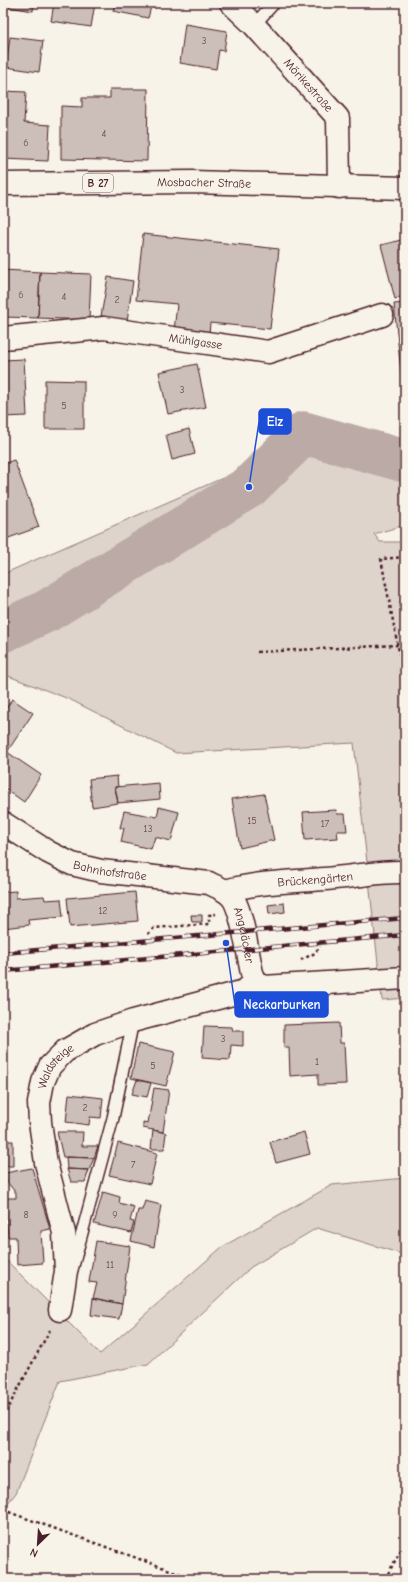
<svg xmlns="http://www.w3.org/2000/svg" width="408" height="1582" font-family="'Comic Neue',sans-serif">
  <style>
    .green { fill: #ded4cc; stroke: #947a7c }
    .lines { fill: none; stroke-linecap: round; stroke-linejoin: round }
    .river { stroke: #bcaaa7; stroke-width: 43 }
    .building { fill: #ccbfb9; stroke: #4a1f2b }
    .service-casing { stroke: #4a1f2b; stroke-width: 14 }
    .minor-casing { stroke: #4a1f2b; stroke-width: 25 }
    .primary-casing { stroke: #4a1f2b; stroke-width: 25 }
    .path { stroke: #4a1f2b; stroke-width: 2.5; stroke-dasharray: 3 3; stroke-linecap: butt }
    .service { stroke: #f7f3e8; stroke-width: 11 }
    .minor { stroke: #f7f3e8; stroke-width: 22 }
    .primary { stroke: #f7f3e8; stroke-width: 22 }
    .rail-casing { stroke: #4a1f2b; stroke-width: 4.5 }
    .rail { stroke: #f7f3e8; stroke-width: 3; stroke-dasharray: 9; stroke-linecap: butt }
    .labels { text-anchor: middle; stroke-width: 4; stroke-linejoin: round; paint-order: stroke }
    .number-label { font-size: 10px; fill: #6a474e }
    .shield { fill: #f7f3e8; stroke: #7e5f64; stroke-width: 1 }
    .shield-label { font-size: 11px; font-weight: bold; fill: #4a1f2b }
    .street-label { font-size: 12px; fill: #4a1f2b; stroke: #f7f3e8 }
    .leader { fill: none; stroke: #1d4ed8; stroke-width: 1.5 }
    .callout-dot { fill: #1d4ed8; stroke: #f7f3e8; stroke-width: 1.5 }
    .callout { fill: #1d4ed8; stroke: #1d4ed8; stroke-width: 1.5 }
    .callout-label { font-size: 13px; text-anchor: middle; font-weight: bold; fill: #fff }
  </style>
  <rect width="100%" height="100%" fill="#f7f3e8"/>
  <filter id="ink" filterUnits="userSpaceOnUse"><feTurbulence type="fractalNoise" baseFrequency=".025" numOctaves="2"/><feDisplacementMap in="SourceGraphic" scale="8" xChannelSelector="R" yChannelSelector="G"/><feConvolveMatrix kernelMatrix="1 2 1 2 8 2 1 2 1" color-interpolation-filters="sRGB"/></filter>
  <g filter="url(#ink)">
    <path class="green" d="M 319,436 L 405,450 L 405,525 L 374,534 L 380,542 L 405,542 L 405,998 L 382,1000 L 354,743 L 176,753 L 69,699 L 3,674 L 3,574 Z
      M 405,1178 L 405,1255 L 317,1228 L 251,1267 L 148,1364 L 60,1381 L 16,1493 L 3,1509 L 3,1257 L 100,1354 L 222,1247 L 332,1185 Z"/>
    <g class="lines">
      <path class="river" d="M 3,631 L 47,611 L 249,487 L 304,433 L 405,461"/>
    </g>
    <path class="building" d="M 3,3 L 34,3 L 33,11 L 3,6 Z
      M 54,3 L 95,3 L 91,27 L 51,21 Z
      M 115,3 L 152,3 L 148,18 L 113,11 Z
      M 185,24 L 227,31 L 224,51 L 219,50 L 216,69 L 180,63 Z
      M 10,37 L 43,41 L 39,72 L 6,67 Z
      M 110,89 L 148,89 L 147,161 L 61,159 L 61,106 L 82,107 L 82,98 L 110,98 Z
      M 3,91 L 26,92 L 24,123 L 50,125 L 48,161 L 3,159 Z
      M 143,234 L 279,249 L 270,329 L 210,323 L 209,335 L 174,331 L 177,304 L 136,300 Z
      M 405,239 L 405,296 L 395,299 L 381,245 Z
      M 3,270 L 40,272 L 38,318 L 3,317 Z
      M 40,272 L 91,274 L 89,320 L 38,318 Z
      M 108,277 L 133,281 L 127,321 L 101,316 Z
      M 405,303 L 405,381 L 402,382 L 394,304 Z
      M 24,359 L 27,416 L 3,417 L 3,360 Z
      M 197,364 L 206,407 L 168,414 L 159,372 Z
      M 45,380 L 84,381 L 84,429 L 45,429 Z
      M 189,429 L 195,454 L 172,460 L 166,435 Z
      M 14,460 L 39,527 L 3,540 L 3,464 Z
      M 12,699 L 33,713 L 7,752 L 41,775 L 24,802 L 3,787 L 3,714 Z
      M 117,776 L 118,787 L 115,787 L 118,803 L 92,807 L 89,779 Z
      M 159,783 L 160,799 L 118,803 L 115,787 Z
      M 264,794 L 274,840 L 240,848 L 232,799 Z
      M 159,807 L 179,812 L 171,841 L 155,837 L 151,849 L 121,842 L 124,828 L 120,828 L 124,811 L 157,817 Z
      M 336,810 L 337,814 L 345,814 L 347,831 L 337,831 L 338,838 L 305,840 L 303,812 Z
      M 16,891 L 16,898 L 44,896 L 45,900 L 61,899 L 63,917 L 28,920 L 29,925 L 3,928 L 3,892 Z
      M 135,892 L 138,921 L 70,927 L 67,898 Z
      M 284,903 L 285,912 L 269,914 L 268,905 Z
      M 191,915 L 202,915 L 202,922 L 192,922 Z
      M 339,1023 L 340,1043 L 344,1043 L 346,1084 L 318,1085 L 318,1074 L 290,1076 L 289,1048 L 284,1048 L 284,1025 Z
      M 204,1026 L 232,1027 L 233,1031 L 243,1031 L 243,1046 L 231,1045 L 230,1060 L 202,1058 Z
      M 138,1044 L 175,1052 L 166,1086 L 131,1078 Z
      M 3,1072 L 7,1072 L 6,1108 L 3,1108 Z
      M 137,1080 L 151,1083 L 147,1097 L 132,1094 Z
      M 154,1088 L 169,1090 L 163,1132 L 143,1128 L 143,1122 L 148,1123 Z
      M 69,1094 L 103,1098 L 101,1118 L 90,1117 L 89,1125 L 66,1122 Z
      M 153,1130 L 166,1133 L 164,1149 L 151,1149 Z
      M 57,1132 L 83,1132 L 82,1146 L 98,1146 L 94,1158 L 63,1157 Z
      M 304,1132 L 310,1154 L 276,1163 L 270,1142 Z
      M 3,1141 L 13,1141 L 13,1166 L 3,1166 Z
      M 118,1143 L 157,1153 L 150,1184 L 109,1175 Z
      M 66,1157 L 94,1158 L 89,1170 L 67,1169 Z
      M 32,1168 L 50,1229 L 41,1231 L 43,1263 L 17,1265 L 16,1237 L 8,1237 L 5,1198 L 16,1198 L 16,1193 L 7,1182 L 5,1173 Z
      M 67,1169 L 89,1170 L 85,1182 L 71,1182 Z
      M 103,1192 L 120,1197 L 119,1203 L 134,1207 L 130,1221 L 134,1222 L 131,1233 L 94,1224 Z
      M 145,1201 L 161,1205 L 154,1247 L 131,1241 L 138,1210 L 142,1210 Z
      M 96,1241 L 130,1246 L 122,1304 L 93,1298 L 97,1283 L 89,1282 Z
      M 93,1298 L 122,1304 L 119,1319 L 91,1315 Z"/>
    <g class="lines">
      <g class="service-casing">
        <path id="service" d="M 254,25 L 274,3
          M 72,1270 L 113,1118 L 133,1021"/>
      </g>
      <g class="minor-casing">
        <g id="minor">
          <path id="s1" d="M 231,3 L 254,25 L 338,118 L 339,187"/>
          <path id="s2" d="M 3,338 L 104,328 L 268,352 L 382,315"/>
          <path id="s3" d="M 3,823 L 48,852 L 72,864 L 101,871 L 209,883 C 216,887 225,889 231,896 C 242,907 248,956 252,973 L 256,982"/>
          <path id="s4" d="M 225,891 C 261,881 298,882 335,878 C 359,876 381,871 405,872"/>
          <path d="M 256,982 L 264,987 L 405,978"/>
          <path id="s5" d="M 60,1310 L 66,1271 L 64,1233 L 46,1163 L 40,1122 L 39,1103 L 43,1082 L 50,1066 L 65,1051 L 95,1034 L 133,1021 L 244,991 L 256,982"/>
        </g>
      </g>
      <g class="primary-casing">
        <g id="primary">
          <path id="s6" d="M 3,184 L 192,182 L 405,188"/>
        </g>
      </g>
      <path class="path" d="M 401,165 L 405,158
        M 405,557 L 381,559 L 405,683
        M 257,652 L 398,645
        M 148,934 L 154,928 L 209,924 L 209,915 L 216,914
        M 301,960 L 315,953 L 320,946
        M 3,1417 L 50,1330
        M 3,1510 L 195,1579
        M 385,1579 L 405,1543"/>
      <use href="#service" class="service"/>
      <use href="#minor" class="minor"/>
      <use href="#primary" class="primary"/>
      <g class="rail-casing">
        <path id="rail" d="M 3,953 L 405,918
          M 3,971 L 405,935"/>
      </g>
      <use href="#rail" class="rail"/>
    </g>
  </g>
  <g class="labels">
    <g class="number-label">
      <text x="204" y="44">3</text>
      <text x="104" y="137">4</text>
      <text x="26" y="146">6</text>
      <text x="21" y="298">6</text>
      <text x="64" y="300">4</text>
      <text x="117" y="303">2</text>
      <text x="182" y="393">3</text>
      <text x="64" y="409">5</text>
      <text x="252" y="824">15</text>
      <text x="325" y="827">17</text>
      <text x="148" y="832">13</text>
      <text x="103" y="914">12</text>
      <text x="223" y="1042">3</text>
      <text x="317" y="1065">1</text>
      <text x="153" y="1069">5</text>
      <text x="85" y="1111">2</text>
      <text x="133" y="1168">7</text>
      <text x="26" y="1218">8</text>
      <text x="115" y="1218">9</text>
      <text x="110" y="1268">11</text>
    </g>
    <rect class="shield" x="83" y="174" width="30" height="18" rx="3"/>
    <g class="shield-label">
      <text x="98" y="187">B 27</text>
    </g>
    <g class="street-label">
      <text dy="4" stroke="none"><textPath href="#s1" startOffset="113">Mörikestraße</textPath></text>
      <text dy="4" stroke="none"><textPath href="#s6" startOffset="201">Mosbacher Straße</textPath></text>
      <text dy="4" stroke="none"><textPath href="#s2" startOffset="194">Mühlgasse</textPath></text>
      <text dy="4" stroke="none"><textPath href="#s3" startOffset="119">Bahnhofstraße</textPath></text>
      <text dy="4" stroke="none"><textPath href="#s4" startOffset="91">Brückengärten</textPath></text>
      <text dy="4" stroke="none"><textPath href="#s3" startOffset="286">Angeläcker</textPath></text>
      <text dy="4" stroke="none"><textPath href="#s5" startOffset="252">Waldsteige</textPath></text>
    </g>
  </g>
  <path class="leader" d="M249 487L259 422M226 943L235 1005"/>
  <g class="callout-dot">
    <circle cx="249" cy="487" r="4"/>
    <circle cx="226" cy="943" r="4"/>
  </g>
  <g class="callout">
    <rect x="259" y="409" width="32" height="25" rx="4"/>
    <rect x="235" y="992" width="93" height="25" rx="4"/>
  </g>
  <g class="callout-label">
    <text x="275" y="426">Elz</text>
    <text x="282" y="1009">Neckarburken</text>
  </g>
  <rect width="408" height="1582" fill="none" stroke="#f7f3e8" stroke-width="16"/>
  <rect x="8" y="8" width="392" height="1566" fill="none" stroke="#4a1f2b" stroke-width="1.5" filter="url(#ink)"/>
  <g transform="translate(38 1544) rotate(205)" stroke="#f7f3e8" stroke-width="3" paint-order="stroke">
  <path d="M0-3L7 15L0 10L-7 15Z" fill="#4a1f2b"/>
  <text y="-6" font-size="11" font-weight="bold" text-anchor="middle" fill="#4a1f2b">N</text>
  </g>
</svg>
